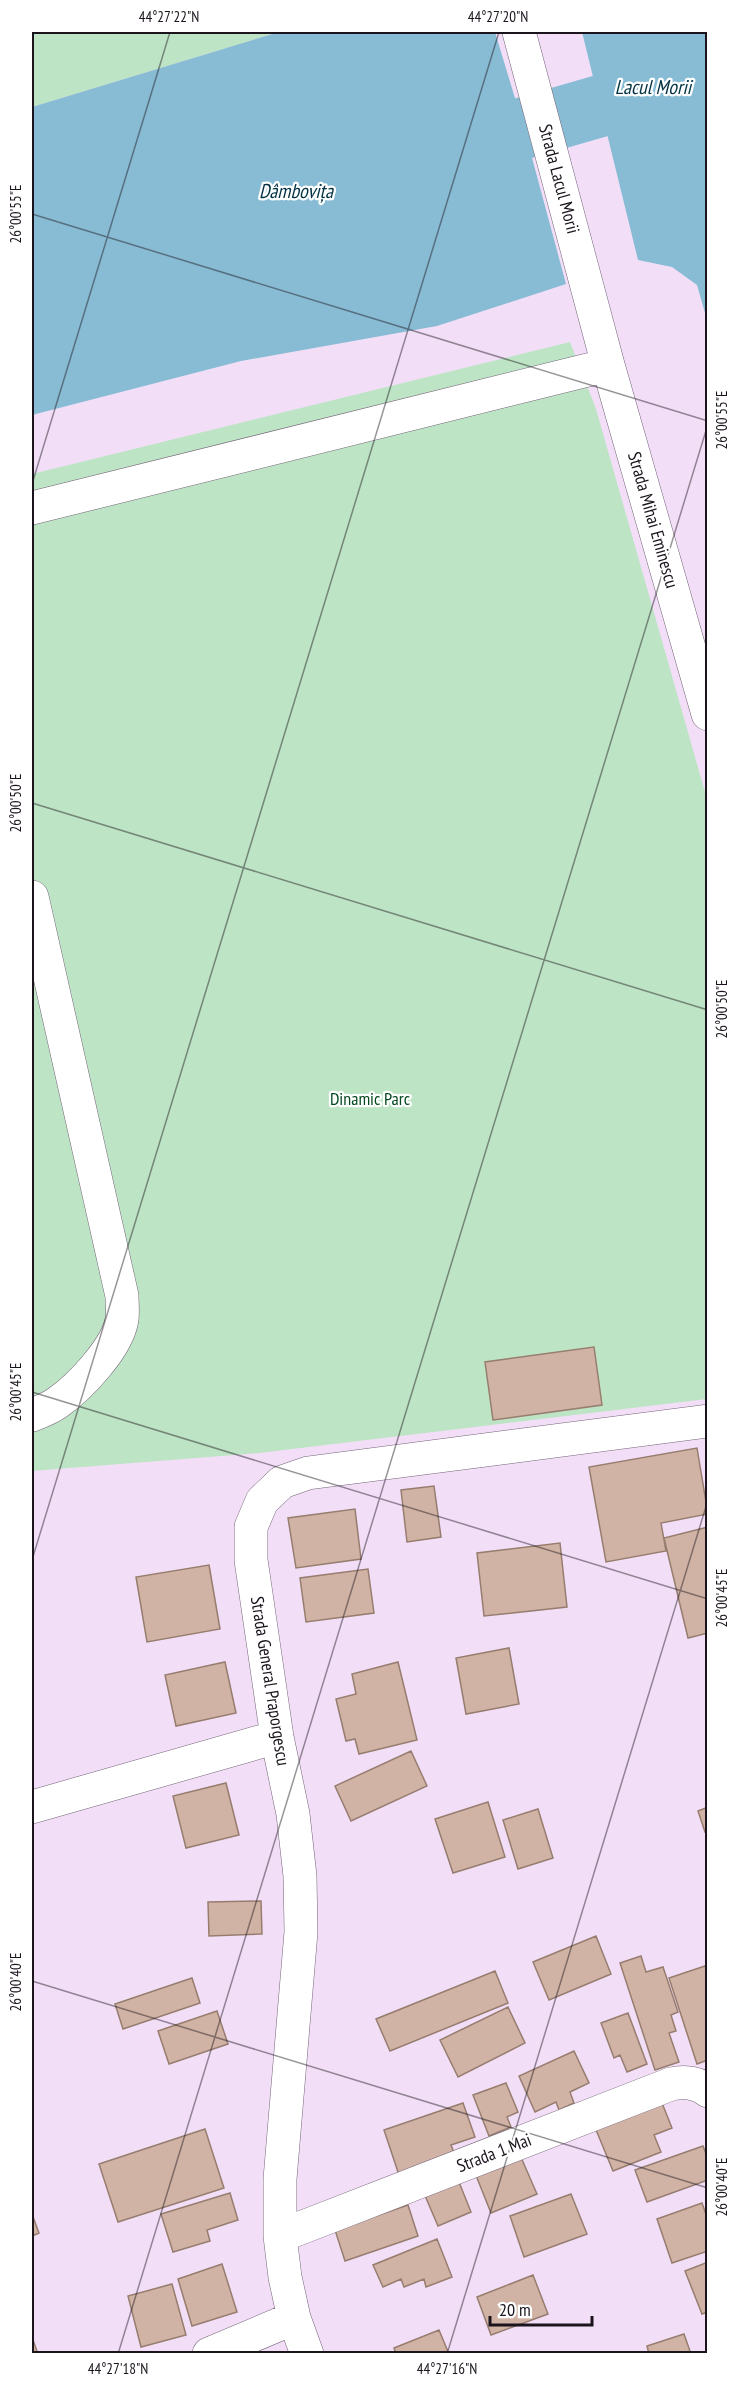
<svg xmlns="http://www.w3.org/2000/svg" width="739" height="2385" font-family="'PT Sans Narrow',sans-serif">
  <style>
    .green { fill: #bde4c4 }
    .water { fill: #88bcd4 }
    .lines { fill: none; stroke-linecap: round; stroke-linejoin: round }
    .river { stroke: #88bcd4; stroke-width: 62 }
    .building { fill: #d0b3a5; stroke: #977d6f; stroke-width: 1.5 }
    .minor-casing { stroke: #76657a; stroke-width: 34 }
    .minor { stroke: #fff; stroke-width: 33 }
    .ticks { fill: none; stroke: #1b141d; stroke-width: 1.5; stroke-opacity: 0.45 }
    .labels { text-anchor: middle; stroke-width: 4.5; stroke-linejoin: round; paint-order: stroke }
    .street-label { font-size: 18px; fill: #1b141d; stroke: #fff }
    .park-label { font-size: 18px; fill: #04481f; stroke: #fff }
    .water-label { font-size: 20px; font-style: italic; fill: #033344; stroke: #fff }
    .neatline { fill: none; stroke: #1b141d; stroke-width: 2 }
    .ticks-label { font-size: 15px; text-anchor: middle; fill: #1b141d }
  </style>
  <rect width="100%" height="100%" fill="#f2dff7"/>
  <path class="green" d="M 32,32 L 279,32 L 32,107 Z
    M 570,342 L 596,409 L 707,799 L 707,1399 L 259,1453 L 32,1471 L 32,474 Z"/>
  <path class="water" d="M 279,32 L 495,32 L 524,128 L 566,284 L 437,326 L 241,361 L 32,415 L 32,107 Z
    M 582,32 L 707,32 L 707,320 L 697,285 L 672,267 L 638,260 Z"/>
  <g class="lines">
    <path class="river" d="M 446,157 L 524,128 L 708,75"/>
  </g>
  <path class="building" d="M 594,1347 L 602,1405 L 493,1420 L 485,1362 Z
    M 697,1448 L 708,1514 L 661,1523 L 666,1551 L 606,1562 L 589,1467 Z
    M 434,1486 L 441,1537 L 407,1542 L 401,1490 Z
    M 355,1509 L 361,1559 L 296,1568 L 288,1518 Z
    M 708,1527 L 708,1633 L 688,1638 L 664,1538 Z
    M 560,1543 L 567,1607 L 484,1616 L 477,1553 Z
    M 209,1565 L 220,1629 L 147,1642 L 136,1577 Z
    M 368,1569 L 374,1613 L 306,1622 L 300,1578 Z
    M 509,1648 L 519,1704 L 466,1714 L 456,1658 Z
    M 225,1662 L 236,1713 L 176,1726 L 165,1675 Z
    M 398,1662 L 417,1740 L 359,1754 L 355,1739 L 346,1741 L 336,1699 L 356,1694 L 352,1674 Z
    M 411,1751 L 427,1786 L 351,1821 L 335,1786 Z
    M 226,1783 L 239,1835 L 186,1848 L 173,1796 Z
    M 488,1802 L 505,1857 L 453,1873 L 435,1819 Z
    M 708,1807 L 708,1831 L 705,1832 L 698,1811 Z
    M 538,1809 L 553,1858 L 518,1869 L 503,1820 Z
    M 261,1901 L 262,1934 L 209,1936 L 208,1902 Z
    M 596,1936 L 611,1974 L 549,2000 L 533,1962 Z
    M 641,1956 L 646,1972 L 663,1967 L 678,2012 L 671,2015 L 676,2031 L 669,2033 L 679,2062 L 655,2070 L 620,1963 Z
    M 705,1966 L 708,1973 L 708,2060 L 697,2064 L 669,1978 Z
    M 495,1971 L 508,2003 L 390,2051 L 376,2019 Z
    M 192,1978 L 200,2003 L 123,2029 L 115,2004 Z
    M 508,2007 L 525,2043 L 458,2077 L 440,2040 Z
    M 217,2011 L 228,2044 L 169,2064 L 158,2031 Z
    M 628,2013 L 647,2064 L 627,2072 L 620,2055 L 614,2058 L 601,2023 Z
    M 574,2051 L 589,2083 L 570,2092 L 574,2103 L 559,2110 L 556,2102 L 535,2112 L 519,2076 Z
    M 506,2083 L 518,2112 L 507,2117 L 511,2127 L 489,2136 L 473,2095 Z
    M 660,2098 L 672,2128 L 654,2135 L 661,2152 L 613,2171 L 594,2125 Z
    M 463,2103 L 475,2137 L 451,2145 L 455,2155 L 399,2175 L 384,2130 Z
    M 205,2129 L 224,2188 L 118,2222 L 99,2164 Z
    M 703,2146 L 708,2159 L 708,2180 L 647,2202 L 635,2170 Z
    M 520,2155 L 537,2194 L 491,2213 L 475,2173 Z
    M 457,2177 L 471,2212 L 438,2226 L 423,2191 Z
    M 230,2193 L 238,2220 L 207,2230 L 210,2241 L 173,2252 L 161,2214 Z
    M 571,2194 L 587,2234 L 524,2257 L 510,2216 Z
    M 702,2203 L 708,2220 L 708,2251 L 672,2263 L 657,2219 Z
    M 408,2205 L 418,2236 L 345,2261 L 335,2230 Z
    M 32,2214 L 39,2233 L 32,2236 Z
    M 437,2239 L 452,2277 L 426,2287 L 424,2279 L 404,2287 L 401,2279 L 383,2287 L 373,2265 Z
    M 708,2262 L 708,2312 L 702,2314 L 685,2271 Z
    M 222,2264 L 237,2312 L 192,2326 L 178,2279 Z
    M 533,2275 L 548,2314 L 491,2335 L 477,2297 Z
    M 172,2284 L 186,2335 L 141,2347 L 128,2296 Z
    M 439,2330 L 449,2354 L 396,2354 L 394,2348 Z
    M 684,2334 L 691,2354 L 649,2354 L 647,2346 Z
    M 32,2337 L 38,2354 L 32,2354 Z"/>
  <g class="lines">
    <g class="minor-casing">
      <path id="minor" d="M 519,32 L 608,365 L 708,714
        M 32,508 L 608,365
        M 32,897 L 122,1296 C 122,1303 123,1312 122,1319 C 118,1347 80,1387 57,1403 C 50,1408 40,1412 32,1415
        M 32,1807 L 277,1737
        M 280,2236 L 671,2084 C 685,2081 697,2082 708,2091
        M 209,2354 L 294,2318
        M 307,2354 L 294,2318 L 285,2277 L 280,2236 L 280,2179 L 301,1932 L 300,1876 L 293,1814 L 277,1737 L 251,1560 L 251,1527 L 262,1501 L 282,1482 L 308,1473 L 708,1421"/>
    </g>
    <use href="#minor" class="minor"/>
  </g>
  <path class="ticks" d="M 32,214 L 708,421M 32,484 L 170,32M 32,803 L 708,1010M 32,1392 L 708,1599M 32,1560 L 499,32M 32,1981 L 708,2188M 118,2354 L 708,424M 447,2354 L 708,1500"/>
  <g class="labels">
    <g class="street-label">
      <text transform="translate(559 179) rotate(75)" y="6">Strada Lacul Morii</text>
      <text transform="translate(653 520) rotate(74)" y="6">Strada Mihai Eminescu</text>
      <text transform="translate(270 1681) rotate(81)" y="6">Strada General Praporgescu</text>
      <text transform="translate(494 2153) rotate(-21)" y="6">Strada 1 Mai</text>
    </g>
    <g class="park-label">
      <text x="370" y="1105">Dinamic Parc</text>
    </g>
    <g class="water-label">
      <text x="653" y="94">Lacul Morii</text>
      <text x="296" y="198">Dâmbovița</text>
    </g>
  </g>
  <rect width="739" height="2385" fill="none" stroke="#ffffff" stroke-width="66"/>
  <path d="M490 2316v9h102v-9" fill="none" stroke="#1b141d" stroke-width="3"/>
  <text x="499" y="2316" font-size="18" fill="#1b141d" stroke="#ffffff" stroke-width="4.5" paint-order="stroke">20 m</text>
  <rect x="33" y="33" width="673" height="2319" class="neatline"/>
  <g class="ticks-label">
    <text x="169" y="22">44°27'22"N</text>
    <text x="498" y="22">44°27'20"N</text>
    <text transform="translate(16 214) rotate(-90)" y="5">26°00'55"E</text>
    <text transform="translate(722 420) rotate(-90)" y="5">26°00'55"E</text>
    <text transform="translate(16 803) rotate(-90)" y="5">26°00'50"E</text>
    <text transform="translate(722 1009) rotate(-90)" y="5">26°00'50"E</text>
    <text transform="translate(16 1392) rotate(-90)" y="5">26°00'45"E</text>
    <text transform="translate(722 1598) rotate(-90)" y="5">26°00'45"E</text>
    <text transform="translate(16 1982) rotate(-90)" y="5">26°00'40"E</text>
    <text transform="translate(722 2187) rotate(-90)" y="5">26°00'40"E</text>
    <text x="118" y="2374">44°27'18"N</text>
    <text x="447" y="2374">44°27'16"N</text>
  </g>
</svg>
